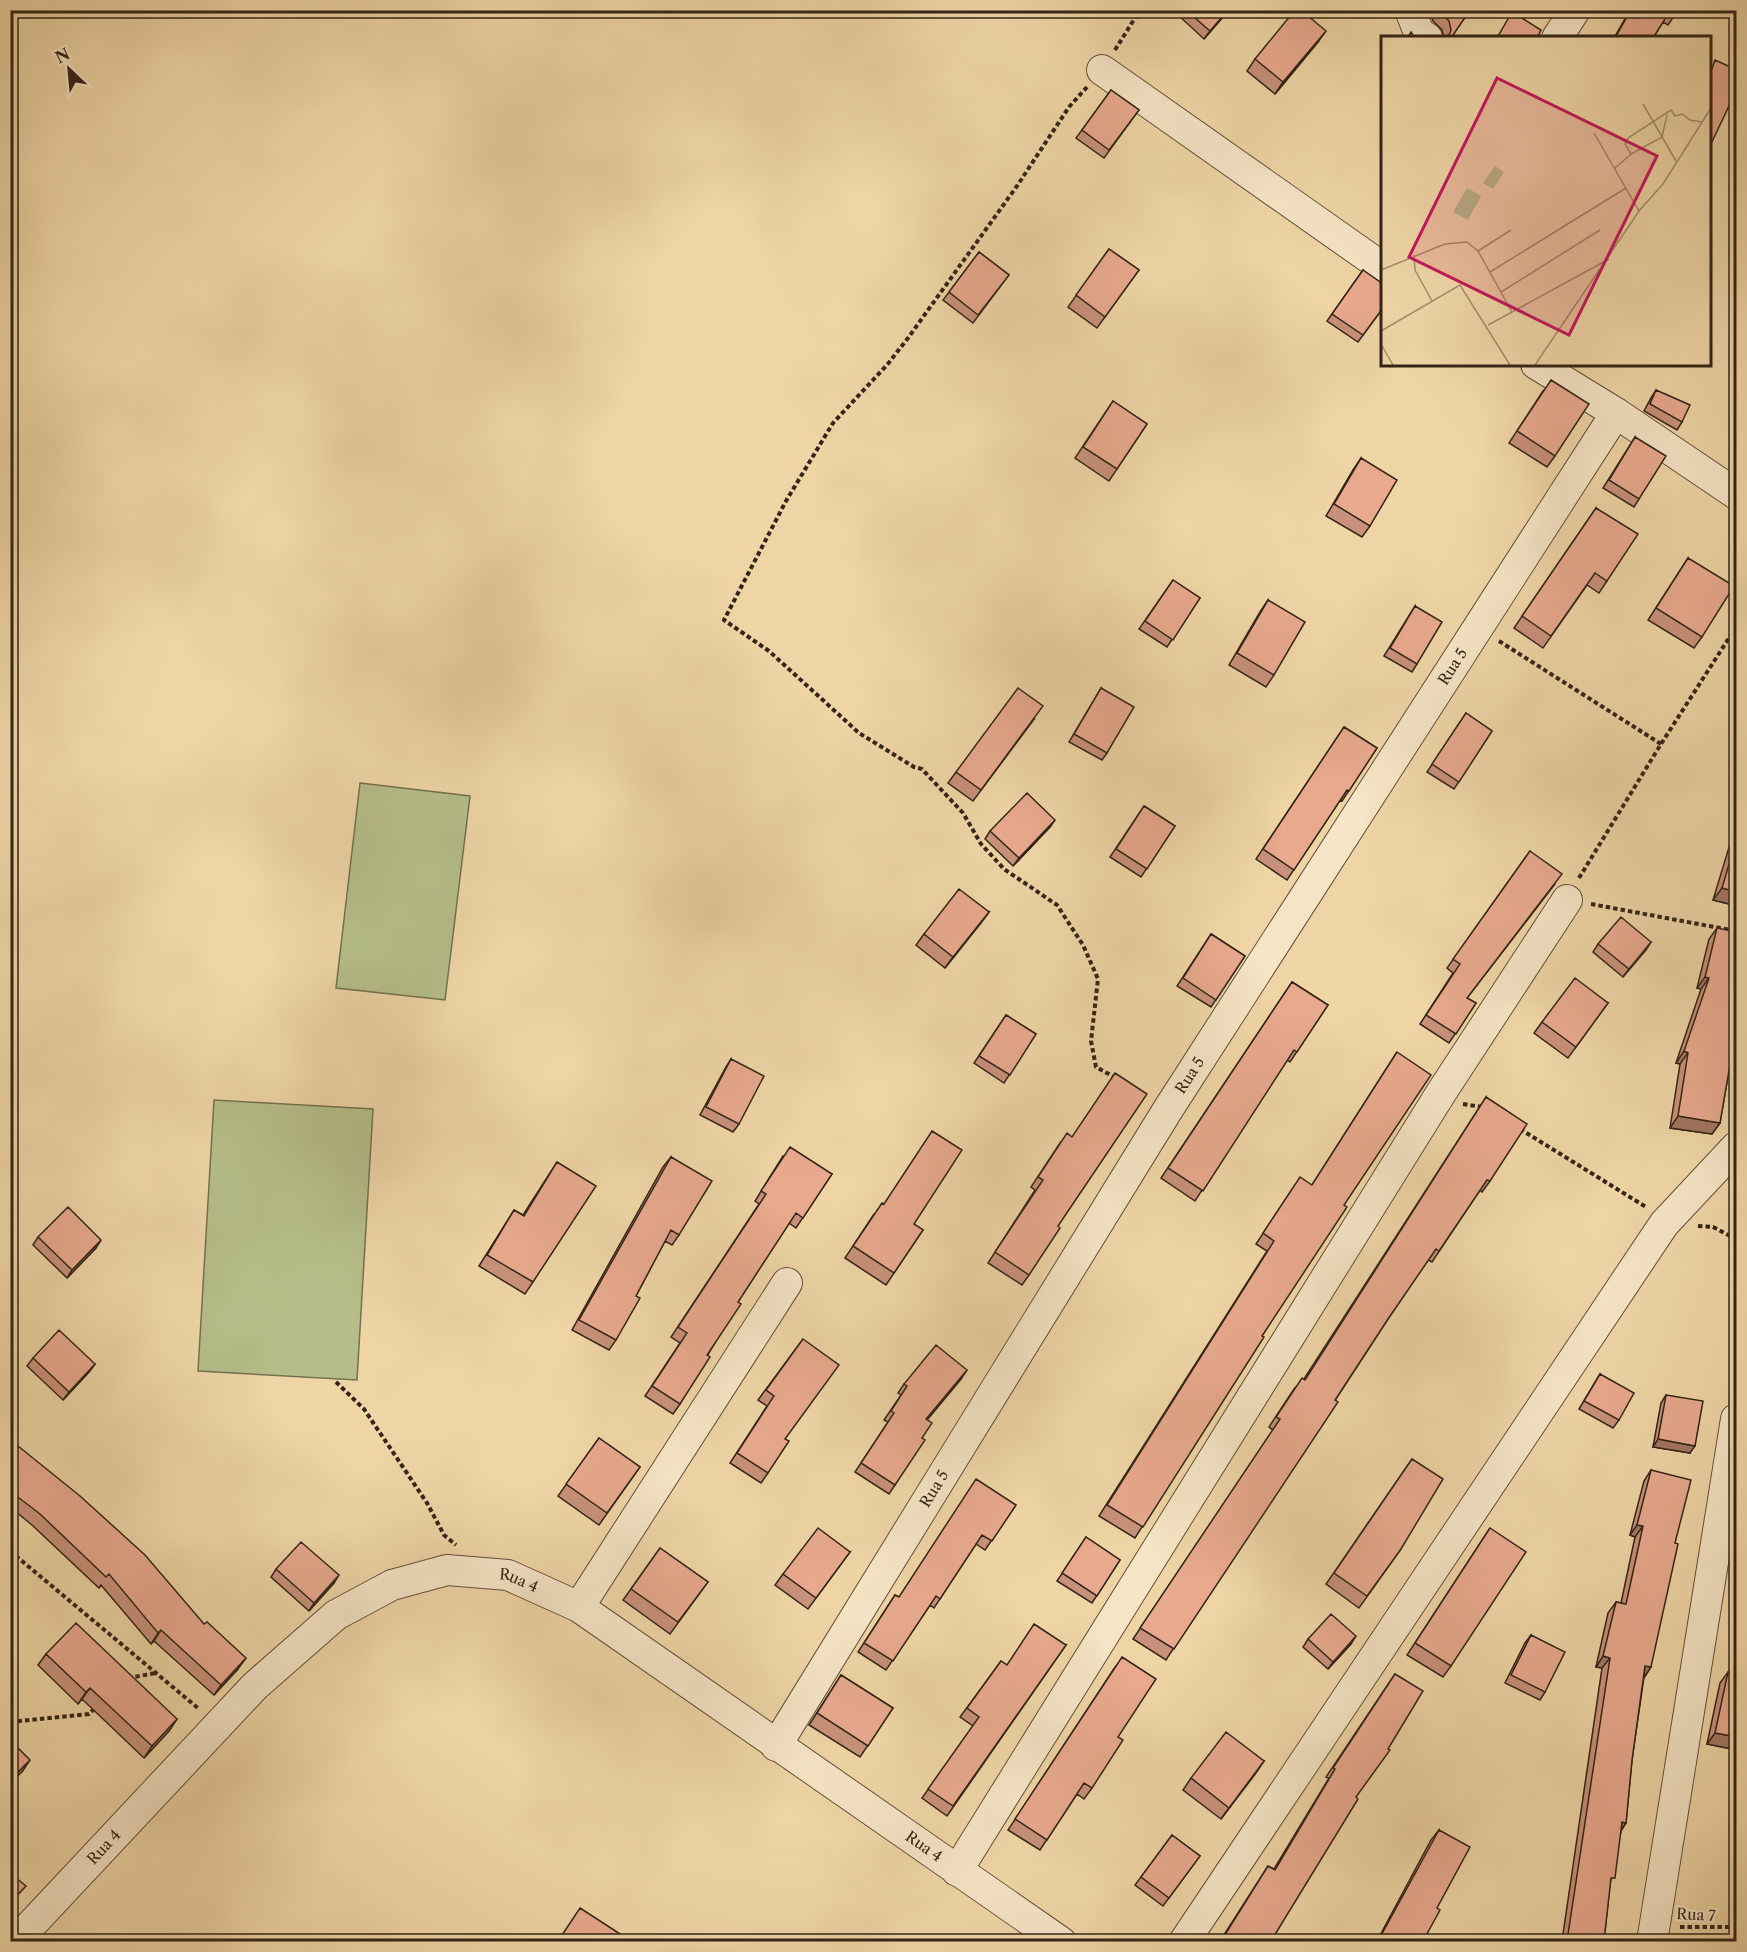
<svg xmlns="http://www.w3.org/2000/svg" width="1747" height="1952" font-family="'Libre Caslon Text',serif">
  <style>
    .green { fill: #b5be8a; stroke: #747150; stroke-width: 1.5 }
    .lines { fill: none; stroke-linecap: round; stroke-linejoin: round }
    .minor-casing { stroke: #63503b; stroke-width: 32 }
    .path { stroke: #342417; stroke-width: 4; stroke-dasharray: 4.5 3; stroke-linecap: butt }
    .minor { stroke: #f5e4c5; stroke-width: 30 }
    .wall { fill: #c8917b; stroke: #342417; stroke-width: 1.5 }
    .shaded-wall { fill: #a27664; stroke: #342417; stroke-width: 1.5 }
    .building { fill: #e8a98f; stroke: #342417; stroke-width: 1.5 }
    .labels { text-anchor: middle; stroke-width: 4.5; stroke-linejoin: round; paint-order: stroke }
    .street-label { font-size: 15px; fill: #342417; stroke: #f5e4c5 }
    .inset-road { fill: none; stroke: #a48e6d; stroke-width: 1.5 }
    .view { fill: #c2185b; fill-opacity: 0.15; stroke: #c2185b; stroke-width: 3 }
    .inset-edge { fill: none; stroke: #342417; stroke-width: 3 }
  </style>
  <rect width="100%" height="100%" fill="#efd5a6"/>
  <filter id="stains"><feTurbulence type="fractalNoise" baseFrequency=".00333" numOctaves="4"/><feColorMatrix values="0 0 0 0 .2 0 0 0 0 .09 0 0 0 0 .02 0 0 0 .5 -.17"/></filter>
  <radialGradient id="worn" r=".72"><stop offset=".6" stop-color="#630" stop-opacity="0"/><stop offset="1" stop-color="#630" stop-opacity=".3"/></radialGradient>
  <path class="green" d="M 360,783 L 470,796 L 445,1000 L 336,988 Z
    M 214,1100 L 373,1109 L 357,1380 L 198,1371 Z"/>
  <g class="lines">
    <g class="minor-casing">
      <g id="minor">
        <path d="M 1410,10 L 1419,33 L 1427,38"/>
        <path d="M 1557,38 L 1575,10"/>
        <path d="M 1102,70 L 1382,267"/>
        <path d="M 1536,364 L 1616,413 L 1736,494"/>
        <path d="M 579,1607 L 787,1283"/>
        <path id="s1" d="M 776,1746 L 1167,1111 L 1616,413"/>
        <path d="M 957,1871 L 1441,1093 L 1567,900"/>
        <path id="s2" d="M 15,1942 L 255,1686 L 336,1615 L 392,1585 L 447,1570 L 508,1575 L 579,1607 L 1061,1942"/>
        <path d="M 1184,1942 L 1664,1224 L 1736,1147"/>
        <path d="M 1652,1942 L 1736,1419"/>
      </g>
    </g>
    <path class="path" d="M 1115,50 L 1140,10
      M 1087,87 L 1069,107 L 1017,186 L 908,338 L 887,365 L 833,423 L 786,501 L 724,620 L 769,651 L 859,733 L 914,767 L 922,769 L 963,813 L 981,844 L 1004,869 L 1057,905 L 1083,945 L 1098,979 L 1091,1041 L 1096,1067 L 1116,1078
      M 1499,641 L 1661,744
      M 1579,878 L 1661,744 L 1736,627
      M 1591,904 L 1736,931
      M 1463,1104 L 1482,1107
      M 1520,1129 L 1646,1207
      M 1698,1226 L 1713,1227 L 1736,1239
      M 336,1382 L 364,1409 L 427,1503 L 444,1535 L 456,1545
      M 10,1551 L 199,1709
      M 128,1678 L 156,1673
      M 10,1722 L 89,1714 L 96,1707
      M 1680,1927 L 1736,1927"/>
    <use href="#minor" class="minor"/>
  </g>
  <path class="wall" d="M 1180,10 L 1229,10 L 1204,39 L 1177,14 Z
    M 1429,10 L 1470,10 L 1451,38 L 1444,38 L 1442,30 L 1433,21 Z
    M 1630,10 L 1678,10 L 1668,25 L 1663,22 L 1653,38 L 1614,38 Z
    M 1318,42 L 1275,94 L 1247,71 L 1255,59 Z
    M 1111,90 L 1139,110 L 1104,158 L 1076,138 Z
    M 1109,249 L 1139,270 L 1097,328 L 1068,307 Z
    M 979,252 L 1009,275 L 973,323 L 943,300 Z
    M 1363,270 L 1383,308 L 1358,342 L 1327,321 Z
    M 1656,390 L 1682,422 L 1677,430 L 1644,411 L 1651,398 Z
    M 1543,391 L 1555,456 L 1547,467 L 1509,443 Z
    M 1113,401 L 1147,424 L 1109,481 L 1075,458 Z
    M 1635,437 L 1639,499 L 1634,507 L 1603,488 Z
    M 1361,458 L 1370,526 L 1362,537 L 1326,516 L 1353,470 Z
    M 1596,508 L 1607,581 L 1599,593 L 1587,585 L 1543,648 L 1514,628 Z
    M 1688,558 L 1702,637 L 1694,648 L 1648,620 Z
    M 1173,580 L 1200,598 L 1167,647 L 1139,629 Z
    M 1268,600 L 1274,675 L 1266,687 L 1229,665 L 1260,612 Z
    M 1415,606 L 1417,664 L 1412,672 L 1384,656 Z
    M 1101,688 L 1107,753 L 1102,760 L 1069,742 Z
    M 1466,713 L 1492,731 L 1454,789 L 1427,772 Z
    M 1035,718 L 973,801 L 948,783 L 956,772 Z
    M 1344,727 L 1377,748 L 1342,801 L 1340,800 L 1287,880 L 1256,859 Z
    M 1144,806 L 1175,826 L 1141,877 L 1110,857 Z
    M 1050,827 L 1013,866 L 985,839 L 990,831 Z
    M 1737,834 L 1737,906 L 1713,900 L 1730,844 Z
    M 1530,851 L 1555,884 L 1467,998 L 1476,1003 L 1449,1043 L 1420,1024 L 1453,973 L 1447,968 Z
    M 989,912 L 945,968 L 916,945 L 924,934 Z
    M 1717,928 L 1731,1059 L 1720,1123 L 1712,1134 L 1670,1128 L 1680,1064 L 1676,1063 L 1701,989 L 1697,988 L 1709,939 Z
    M 1211,934 L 1245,956 L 1211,1007 L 1177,986 Z
    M 1651,942 L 1623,977 L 1593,952 L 1598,944 Z
    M 1292,982 L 1328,1005 L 1290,1062 L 1287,1060 L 1195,1201 L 1161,1178 Z
    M 1608,1003 L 1568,1058 L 1534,1033 L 1542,1022 Z
    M 1006,1015 L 1036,1034 L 1004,1083 L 974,1063 Z
    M 1397,1052 L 1344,1205 L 1135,1538 L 1099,1516 L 1267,1251 L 1256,1244 L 1293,1188 L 1312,1185 Z
    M 731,1059 L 739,1124 L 733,1132 L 700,1115 L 726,1067 Z
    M 1486,1097 L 1490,1181 L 1482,1192 L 1480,1190 L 1432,1262 L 1428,1260 L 1388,1319 L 1166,1660 L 1133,1639 L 1273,1430 L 1269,1427 L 1294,1389 L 1304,1379 Z
    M 1060,1143 L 1058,1226 L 1029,1275 L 1022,1285 L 988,1263 L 1035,1190 L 1031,1187 Z
    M 783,1156 L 832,1174 L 796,1228 L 789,1223 L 738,1302 L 680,1404 L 673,1414 L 645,1396 L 680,1343 L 671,1337 L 759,1204 L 755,1201 Z
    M 671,1157 L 679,1235 L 672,1245 L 665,1241 L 636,1296 L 616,1340 L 609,1350 L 572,1330 L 663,1167 Z
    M 557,1162 L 533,1282 L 525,1294 L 479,1266 L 514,1210 L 523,1215 Z
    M 874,1214 L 914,1224 L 923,1230 L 886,1285 L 845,1258 Z
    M 38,1237 L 96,1248 L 67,1278 L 33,1245 Z
    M 803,1339 L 768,1473 L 761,1483 L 730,1463 L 767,1406 L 758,1400 Z
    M 33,1358 L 95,1364 L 89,1372 L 63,1400 L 27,1366 Z
    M 1600,1374 L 1619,1420 L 1613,1428 L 1579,1409 Z
    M 961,1379 L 927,1420 L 922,1438 L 895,1485 L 889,1494 L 855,1472 L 888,1422 L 884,1420 L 901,1395 L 898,1393 L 904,1384 Z
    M 1666,1395 L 1690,1453 L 1653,1447 L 1661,1403 Z
    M 599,1438 L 640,1467 L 599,1525 L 558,1496 Z
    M 10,1455 L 238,1669 L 214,1695 L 154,1641 L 151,1644 L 101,1585 L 99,1588 L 32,1525 L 10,1507 Z
    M 1412,1459 L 1401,1549 L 1359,1608 L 1326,1584 Z
    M 1651,1470 L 1675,1543 L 1644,1677 L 1632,1760 L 1626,1823 L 1621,1831 L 1610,1884 L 1604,1941 L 1562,1941 L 1602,1668 L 1596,1667 L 1608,1613 L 1616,1602 L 1621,1603 L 1635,1537 L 1630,1535 L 1644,1481 Z
    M 1016,1505 L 985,1550 L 976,1544 L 934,1608 L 930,1605 L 886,1670 L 858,1652 L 895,1595 L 899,1597 Z
    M 1490,1528 L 1451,1666 L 1443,1677 L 1407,1655 Z
    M 1086,1537 L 1120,1560 L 1092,1603 L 1057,1581 Z
    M 660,1548 L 708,1582 L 670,1634 L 623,1600 Z
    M 850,1552 L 808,1609 L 775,1585 L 783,1574 Z
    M 276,1569 L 334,1583 L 309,1611 L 271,1577 Z
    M 1531,1635 L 1545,1692 L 1540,1700 L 1505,1683 L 1525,1643 Z
    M 1308,1639 L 1351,1644 L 1328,1669 L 1303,1647 Z
    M 1066,1645 L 947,1816 L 922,1798 L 973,1726 L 960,1717 L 1001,1661 L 1007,1665 Z
    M 46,1654 L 177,1719 L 169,1731 L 144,1758 L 82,1699 L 78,1704 L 38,1665 Z
    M 1115,1667 L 1118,1737 L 1092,1788 L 1084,1799 L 1077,1794 L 1040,1850 L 1008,1830 Z
    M 1728,1672 L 1737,1673 L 1737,1750 L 1707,1744 L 1720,1683 Z
    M 1395,1674 L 1356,1797 L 1271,1941 L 1220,1941 L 1268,1866 L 1274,1869 L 1329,1778 L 1326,1777 Z
    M 841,1675 L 893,1708 L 860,1757 L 809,1725 Z
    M 1264,1761 L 1221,1819 L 1183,1790 L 1191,1778 Z
    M 1439,1830 L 1437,1908 L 1423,1941 L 1377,1941 L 1431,1840 Z
    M 1172,1835 L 1200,1856 L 1163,1906 L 1135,1885 Z
    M 1737,1934 L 1737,1941 L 1734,1941 L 1733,1939 Z"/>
  <path class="shaded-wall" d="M 1228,10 L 1229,10 L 1204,39 L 1210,31 Z
    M 1326,31 L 1318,42 L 1275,94 L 1283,82 Z
    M 1055,820 L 1050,827 L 1013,866 L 1019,858 Z
    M 1722,888 L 1737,892 L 1737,906 L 1713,900 Z
    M 989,912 L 981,923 L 945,968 L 953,957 Z
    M 1651,942 L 1646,950 L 1623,977 L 1629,969 Z
    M 1705,977 L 1709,978 L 1701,989 L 1697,988 Z
    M 1684,1051 L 1688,1053 L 1680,1064 L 1676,1063 Z
    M 1678,1116 L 1720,1123 L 1712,1134 L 1670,1128 Z
    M 101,1240 L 96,1248 L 67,1278 L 72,1270 Z
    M 95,1364 L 89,1372 L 63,1400 L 69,1392 Z
    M 967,1370 L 961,1379 L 920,1428 L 926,1419 Z
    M 1658,1439 L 1695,1446 L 1690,1453 L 1653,1447 Z
    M 1637,1525 L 1643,1526 L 1635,1537 L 1630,1535 Z
    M 339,1575 L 334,1583 L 309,1611 L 314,1603 Z
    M 161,1630 L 154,1641 L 151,1644 L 158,1633 Z
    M 1356,1636 L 1351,1644 L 1328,1669 L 1333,1662 Z
    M 1603,1656 L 1610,1658 L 1602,1668 L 1596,1667 Z
    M 246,1658 L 238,1669 L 214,1695 L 221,1685 Z
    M 1645,1666 L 1651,1667 L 1644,1678 Z
    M 90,1688 L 82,1699 L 78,1704 L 86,1692 Z
    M 177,1719 L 169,1731 L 144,1758 L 152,1746 Z
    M 1715,1733 L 1737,1737 L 1737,1750 L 1707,1744 Z
    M 30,1760 L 22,1772 L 10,1783 L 10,1780 Z
    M 1264,1761 L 1256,1773 L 1221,1819 L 1229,1808 Z
    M 1622,1822 L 1626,1823 L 1619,1833 Z"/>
  <path class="building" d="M 1186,10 L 1228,10 L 1210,31 Z
    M 1295,10 L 1301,10 L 1326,31 L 1283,82 L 1255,59 Z
    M 1439,10 L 1470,10 L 1451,38 L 1448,38 L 1451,30 L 1449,21 Z
    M 1631,10 L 1678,10 L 1674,17 L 1668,14 L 1653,38 L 1615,38 Z
    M 1512,12 L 1541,30 L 1537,38 L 1497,38 Z
    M 1411,32 L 1415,38 L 1407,38 Z
    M 1715,60 L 1737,70 L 1737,89 L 1710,146 L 1710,74 Z
    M 1111,90 L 1139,110 L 1109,150 L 1082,130 Z
    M 1109,249 L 1139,270 L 1105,317 L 1076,295 Z
    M 979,252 L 1009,275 L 978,315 L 949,292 Z
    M 1363,270 L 1383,284 L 1383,308 L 1363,335 L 1332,314 Z
    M 1551,380 L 1589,404 L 1555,456 L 1517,431 Z
    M 1656,390 L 1690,405 L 1682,422 L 1650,404 Z
    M 1113,401 L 1147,424 L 1117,469 L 1083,447 Z
    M 1635,437 L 1666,456 L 1639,499 L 1609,480 Z
    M 1361,458 L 1397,480 L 1370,526 L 1334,504 Z
    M 1596,508 L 1638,534 L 1607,581 L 1595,573 L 1551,636 L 1522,616 Z
    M 1688,558 L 1734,586 L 1702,637 L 1656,608 Z
    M 1173,580 L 1200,598 L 1173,640 L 1145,621 Z
    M 1268,600 L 1305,622 L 1274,675 L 1237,653 Z
    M 1415,606 L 1442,622 L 1417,664 L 1390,648 Z
    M 1018,688 L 1043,706 L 981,790 L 956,772 Z
    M 1101,688 L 1134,707 L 1107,753 L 1074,734 Z
    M 1466,713 L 1492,731 L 1459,782 L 1432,764 Z
    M 1344,727 L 1377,748 L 1349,791 L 1347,790 L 1294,870 L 1263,849 Z
    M 1027,793 L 1055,820 L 1019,858 L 990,831 Z
    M 1144,806 L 1175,826 L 1147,869 L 1116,849 Z
    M 1737,837 L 1737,892 L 1722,888 Z
    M 1530,851 L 1562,874 L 1467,998 L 1476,1003 L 1456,1034 L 1426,1015 L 1460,964 L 1453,959 Z
    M 959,889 L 989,912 L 953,957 L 924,934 Z
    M 1621,917 L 1651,942 L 1629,969 L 1598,944 Z
    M 1717,928 L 1737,932 L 1737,1043 L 1731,1059 L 1720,1123 L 1678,1116 L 1688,1053 L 1684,1051 L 1709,978 L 1705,977 Z
    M 1211,934 L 1245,956 L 1216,1000 L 1183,978 Z
    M 1575,978 L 1608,1003 L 1576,1047 L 1542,1022 Z
    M 1292,982 L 1328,1005 L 1297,1052 L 1294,1050 L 1203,1191 L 1168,1168 Z
    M 1006,1015 L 1036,1034 L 1010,1075 L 979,1056 Z
    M 1397,1052 L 1431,1075 L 1344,1205 L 1347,1207 L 1262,1336 L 1264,1337 L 1143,1527 L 1107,1505 L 1274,1241 L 1263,1233 L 1300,1177 L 1312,1185 Z
    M 731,1059 L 764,1076 L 739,1124 L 706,1107 Z
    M 1115,1073 L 1147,1094 L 1058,1226 L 1060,1228 L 1029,1275 L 995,1252 L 1043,1180 L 1038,1177 L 1067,1133 L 1072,1137 Z
    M 1486,1097 L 1527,1124 L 1490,1181 L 1487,1180 L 1439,1251 L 1436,1249 L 1388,1319 L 1335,1400 L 1338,1402 L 1174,1649 L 1140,1628 L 1280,1419 L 1276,1417 L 1302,1378 L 1305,1380 Z
    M 932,1131 L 962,1150 L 914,1224 L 923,1230 L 894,1273 L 853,1246 L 882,1203 L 884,1204 Z
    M 790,1147 L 832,1174 L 803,1218 L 796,1213 L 738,1302 L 741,1304 L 707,1355 L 710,1357 L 680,1404 L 652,1386 L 687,1333 L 678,1327 L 766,1194 L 761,1191 Z
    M 671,1157 L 712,1181 L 679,1235 L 671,1230 L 636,1296 L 640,1298 L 616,1340 L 579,1320 Z
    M 557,1162 L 596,1186 L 533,1282 L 487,1255 L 514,1210 L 524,1216 Z
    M 68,1207 L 101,1240 L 72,1270 L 38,1237 Z
    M 59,1330 L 95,1364 L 69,1392 L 33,1358 Z
    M 803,1339 L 839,1365 L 785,1439 L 789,1441 L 768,1473 L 737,1453 L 774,1396 L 766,1390 Z
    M 936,1345 L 967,1370 L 926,1419 L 932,1423 L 922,1438 L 925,1440 L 895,1485 L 861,1463 L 894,1413 L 891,1411 L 907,1386 L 904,1384 Z
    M 1600,1374 L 1634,1393 L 1619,1420 L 1584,1401 Z
    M 1666,1395 L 1703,1401 L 1695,1446 L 1658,1439 Z
    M 599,1438 L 640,1467 L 607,1513 L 566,1484 Z
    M 18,1446 L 80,1496 L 145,1555 L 204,1624 L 207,1622 L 246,1658 L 221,1685 L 161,1630 L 158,1633 L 109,1574 L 106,1577 L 40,1514 L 10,1491 L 10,1455 Z
    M 1412,1459 L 1443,1479 L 1401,1549 L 1367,1596 L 1334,1573 Z
    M 1651,1470 L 1691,1480 L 1675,1543 L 1678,1544 L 1651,1667 L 1645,1666 L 1632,1760 L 1626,1823 L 1622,1822 L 1615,1878 L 1611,1878 L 1604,1941 L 1567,1941 L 1610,1658 L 1603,1656 L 1616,1602 L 1626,1604 L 1643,1526 L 1637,1525 Z
    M 976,1479 L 1016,1505 L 992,1541 L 982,1535 L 940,1599 L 936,1596 L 893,1661 L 864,1643 L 895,1595 L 899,1597 Z
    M 818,1528 L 850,1552 L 816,1598 L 783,1574 Z
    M 1490,1528 L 1526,1552 L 1451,1666 L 1415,1643 Z
    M 1086,1537 L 1120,1560 L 1097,1596 L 1062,1573 Z
    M 301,1542 L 339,1575 L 314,1603 L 276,1569 Z
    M 660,1548 L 708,1582 L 678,1622 L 631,1589 Z
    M 1331,1614 L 1356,1636 L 1333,1662 L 1308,1639 Z
    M 76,1623 L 177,1719 L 152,1746 L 90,1688 L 86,1692 L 46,1654 Z
    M 1034,1624 L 1066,1645 L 953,1806 L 928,1789 L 979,1717 L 967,1708 L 1001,1661 L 1007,1665 Z
    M 1531,1635 L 1565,1652 L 1545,1692 L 1511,1675 Z
    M 1122,1657 L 1156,1679 L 1118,1737 L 1123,1740 L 1092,1788 L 1084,1783 L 1047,1840 L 1015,1819 Z
    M 1728,1672 L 1737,1673 L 1737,1737 L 1715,1733 Z
    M 1395,1674 L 1423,1691 L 1388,1749 L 1390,1750 L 1356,1797 L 1358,1799 L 1271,1941 L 1221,1941 L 1268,1866 L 1275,1870 L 1335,1769 L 1333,1768 Z
    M 841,1675 L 893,1708 L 868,1746 L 817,1713 Z
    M 1226,1732 L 1264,1761 L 1229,1808 L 1191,1778 Z
    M 10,1740 L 30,1760 L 10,1780 Z
    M 1439,1830 L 1470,1847 L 1437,1908 L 1440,1910 L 1423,1941 L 1378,1941 Z
    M 1172,1835 L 1200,1856 L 1169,1898 L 1141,1877 Z
    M 10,1873 L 26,1886 L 10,1903 Z
    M 580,1908 L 631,1941 L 558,1941 Z
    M 493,1934 L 504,1941 L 488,1941 Z
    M 1684,1935 L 1724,1941 L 1683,1941 Z
    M 706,1937 L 713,1941 L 703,1941 Z"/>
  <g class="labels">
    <g class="street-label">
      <text dy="5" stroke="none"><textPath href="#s1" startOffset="1274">Rua 5</textPath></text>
      <text dy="5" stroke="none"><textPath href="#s1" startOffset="788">Rua 5</textPath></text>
      <text dy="5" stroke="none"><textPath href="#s1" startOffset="302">Rua 5</textPath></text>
      <text dy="5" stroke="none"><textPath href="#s2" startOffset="652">Rua 4</textPath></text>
      <text dy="5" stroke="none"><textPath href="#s2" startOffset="130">Rua 4</textPath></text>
      <text dy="5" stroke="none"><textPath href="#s2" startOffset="1138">Rua 4</textPath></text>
      <text transform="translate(1696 1915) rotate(3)" y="5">Rua 7</text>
    </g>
  </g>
  <g transform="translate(1381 36)">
    <rect width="330" height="330" fill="#efd5a6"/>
    <path d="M 114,130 L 123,136 L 112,153 L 102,147 ZM 86,152 L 100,160 L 87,184 L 72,176 Z" fill="#b5be8a"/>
    <path class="inset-road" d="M 262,68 L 295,125M 213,97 L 258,175M 250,118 L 244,108 L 247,102 L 290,74 L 294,80 L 301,78 L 309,84 L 321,86M 233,133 L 250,118 L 281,101 L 286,79M 97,215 L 130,194M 33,219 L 34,234 L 51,265M 0,234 L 64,208 L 86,206 L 97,215 L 131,276M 109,236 L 245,152M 120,256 L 219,194M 107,289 L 228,223M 0,295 L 79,249 L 129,329M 0,308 L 12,329M 154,329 L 258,175 L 282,148 L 330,72"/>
    <path class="view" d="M 116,42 L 276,120 L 188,299 L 28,221 Z"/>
    <rect width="330" height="330" class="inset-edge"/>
  </g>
  <rect width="1747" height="1952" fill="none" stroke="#efd5a6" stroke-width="36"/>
  <rect x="12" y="12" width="1723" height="1928" fill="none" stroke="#342417" stroke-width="3"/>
  <rect x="18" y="18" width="1711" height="1916" fill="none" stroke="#342417" stroke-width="1.5"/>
  <g transform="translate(69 69) rotate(334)" stroke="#f5e4c5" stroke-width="4.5" paint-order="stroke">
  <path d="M0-4.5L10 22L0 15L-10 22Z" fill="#342417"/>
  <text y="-9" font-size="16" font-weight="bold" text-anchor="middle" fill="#342417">N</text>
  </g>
  <rect width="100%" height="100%" filter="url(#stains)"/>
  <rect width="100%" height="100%" fill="url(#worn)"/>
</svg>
